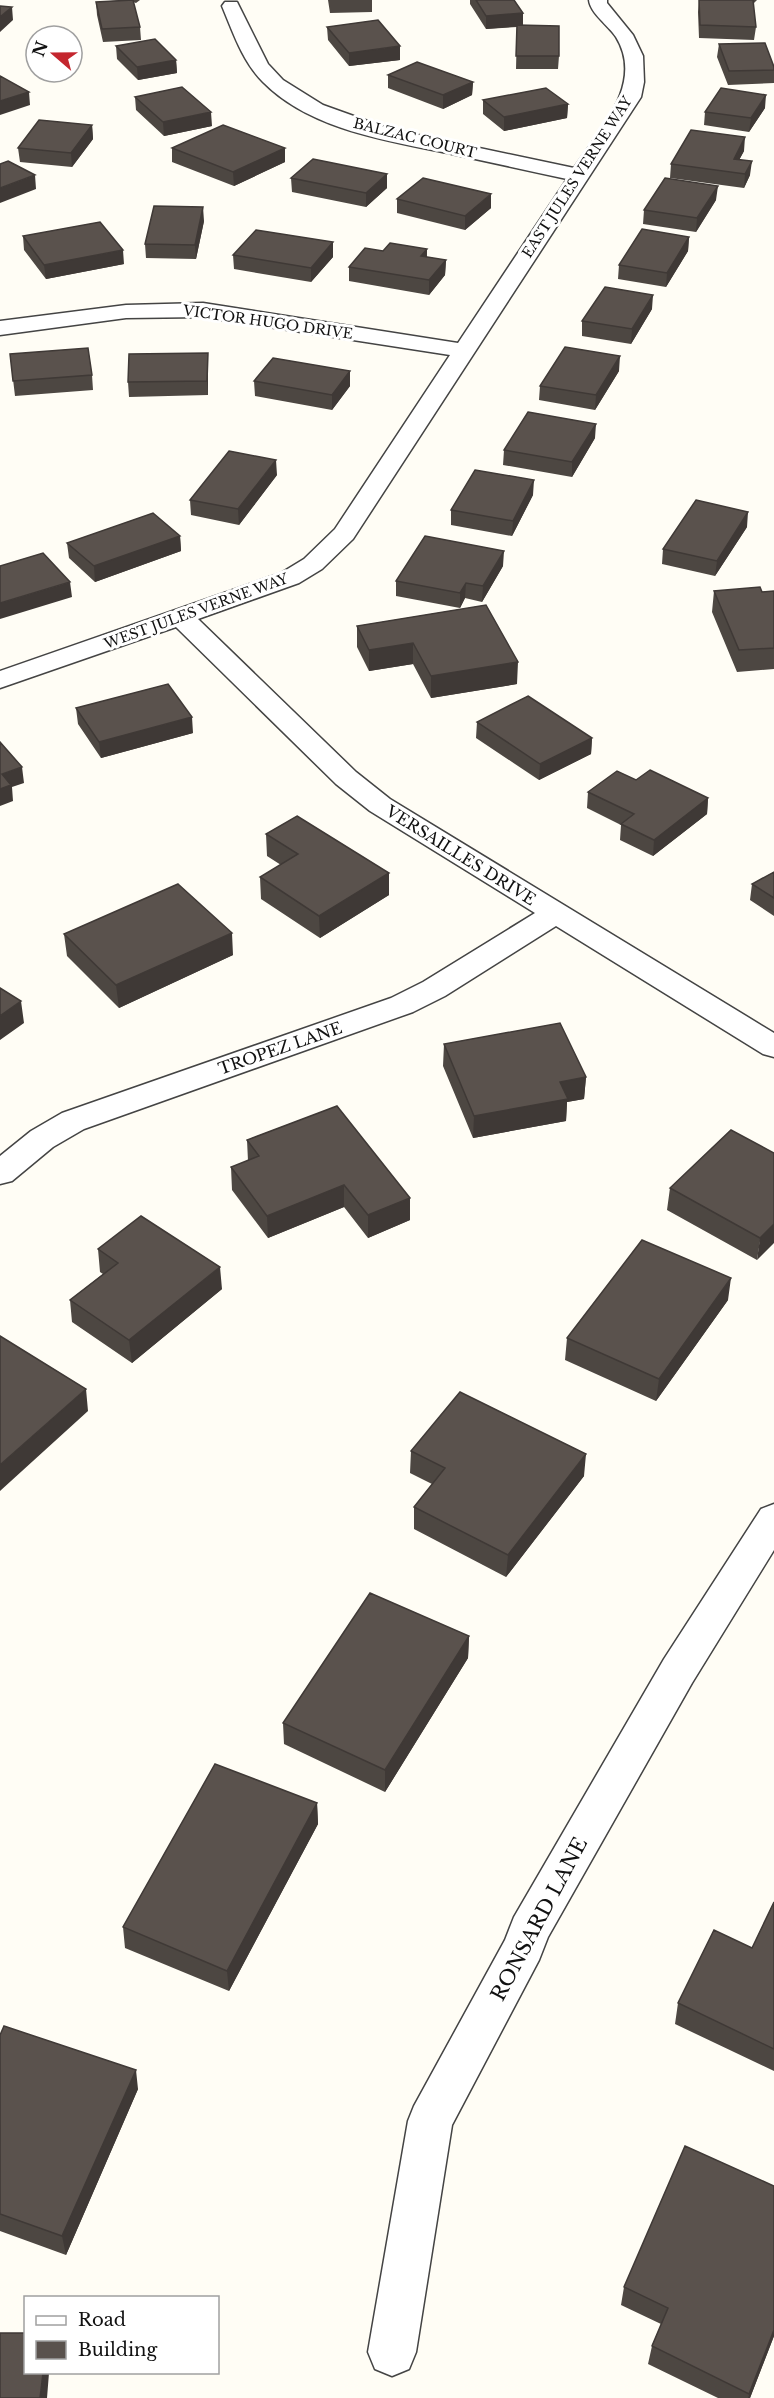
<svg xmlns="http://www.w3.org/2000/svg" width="774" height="2398" font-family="'Libre Baskerville',serif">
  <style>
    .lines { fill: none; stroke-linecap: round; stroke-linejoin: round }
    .street-casing { stroke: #444; stroke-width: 3 }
    .street { fill: #fff; fill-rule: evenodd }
    .wall { fill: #4d4742 }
    .shaded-wall { fill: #3f3936 }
    .building { fill: #5a524d; stroke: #3f3936; stroke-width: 1.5 }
    .labels { text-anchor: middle; stroke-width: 6; stroke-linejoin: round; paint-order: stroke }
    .far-street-label { font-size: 14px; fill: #111; stroke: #fff }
    .street-label { font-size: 16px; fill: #111; stroke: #fff }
    .near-street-label { font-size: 20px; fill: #111; stroke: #fff }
  </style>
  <rect width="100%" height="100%" fill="#fffdf5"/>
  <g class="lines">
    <g class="street-casing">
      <path id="street" d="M 589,0 L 607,0 L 607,3 L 633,35 L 643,56 L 644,82 L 641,97 L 353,539 L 322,569 L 299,583 L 198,619 L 356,772 L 390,799 L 774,1033 L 774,1057 L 763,1054 L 556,926 L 445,996 L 413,1012 L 84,1129 L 53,1147 L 12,1181 L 0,1184 L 0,1156 L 31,1131 L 62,1113 L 391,998 L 423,982 L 535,913 L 370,811 L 336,784 L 176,627 L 0,688 L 0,671 L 281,573 L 304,559 L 335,529 L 450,355 L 203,317 L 126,318 L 0,335 L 0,321 L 126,305 L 203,303 L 458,343 L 567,179 C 529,171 490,162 452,154 C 389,141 310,130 263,82 C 242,61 233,32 222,6 L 225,2 L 237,2 L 268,64 L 283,80 L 323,105 L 390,129 L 574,168 C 599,130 645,84 616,37 C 609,26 590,13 589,0 Z
        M 774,1504 L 774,1550 L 692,1683 L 548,1937 L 539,1960 L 452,2125 L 416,2352 L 409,2369 L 392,2376 L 375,2369 L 368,2352 L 408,2121 L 414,2106 L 505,1940 L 514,1917 L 664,1659 L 761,1509 Z"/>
    </g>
    <use href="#street" class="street"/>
  </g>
  <path class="wall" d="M 121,0 L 140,0 L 136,3 L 133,2 L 140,27 L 141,40 L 103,42 L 97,15 L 96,2 L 123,0 Z
    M 328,0 L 372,0 L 372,12 L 330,13 Z
    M 470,0 L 514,0 L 523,25 L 559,56 L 558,69 L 516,69 L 517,27 L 486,29 L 470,4 Z
    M 699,0 L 757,0 L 753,4 L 756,27 L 754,40 L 699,38 L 698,12 Z
    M 327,27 L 400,60 L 349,66 L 328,40 Z
    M 719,44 L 774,67 L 774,83 L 728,85 L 717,57 Z
    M 116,46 L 176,60 L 177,73 L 138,80 L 117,59 Z
    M 388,75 L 473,82 L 472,95 L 443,109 L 388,88 Z
    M 135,97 L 212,126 L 164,136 L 136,110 Z
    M 483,100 L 568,104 L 567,118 L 504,131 L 483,114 Z
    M 765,108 L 749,132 L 704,125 L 705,112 Z
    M 92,125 L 93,139 L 72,167 L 20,162 L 18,148 Z
    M 172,148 L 285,148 L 285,162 L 234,186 L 172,162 Z
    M 744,151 L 739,160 L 750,175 L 744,188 L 670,178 L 671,164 Z
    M 291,178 L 387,188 L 366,207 L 292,192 Z
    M 397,199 L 491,208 L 465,230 L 397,213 Z
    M 716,200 L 696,232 L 643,224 L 644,210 Z
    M 204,221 L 196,259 L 146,258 L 145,244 Z
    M 23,236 L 124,264 L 46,279 L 24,250 Z
    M 689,237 L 688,251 L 666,287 L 618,279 L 619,265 Z
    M 333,242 L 333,257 L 311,282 L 234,269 L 233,255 Z
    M 427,249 L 427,257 L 446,260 L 445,275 L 429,295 L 349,281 L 349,267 L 383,251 Z
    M 652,309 L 631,344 L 582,336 L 582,321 Z
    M 10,354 L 92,375 L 93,390 L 15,396 Z
    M 208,367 L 208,395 L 129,397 L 128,382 Z
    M 350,371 L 350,386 L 332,410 L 255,396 L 254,381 Z
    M 619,371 L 595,410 L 539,400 L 540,386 Z
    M 595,438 L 572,477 L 503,465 L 504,450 Z
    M 277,475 L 239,525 L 191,515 L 190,500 Z
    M 533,495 L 512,536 L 451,525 L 451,510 Z
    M 747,527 L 715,576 L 662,564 L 663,549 Z
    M 180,536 L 181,551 L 95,582 L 69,558 L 67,543 Z
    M 503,566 L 482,602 L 465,598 L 460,608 L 396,596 L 396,581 Z
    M 714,591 L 762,592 L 774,591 L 774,669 L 737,672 L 712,612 Z
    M 486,605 L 517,684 L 431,698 L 413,664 L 369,671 L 357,647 L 357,626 Z
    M 76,708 L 193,733 L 101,758 L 78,724 Z
    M 477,722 L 592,738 L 591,754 L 539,780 L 476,738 Z
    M 636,780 L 708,798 L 707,814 L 653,856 L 620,840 L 621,825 L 587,808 L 588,792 Z
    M 266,834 L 389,873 L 389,895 L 320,938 L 261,899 L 260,877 L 281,865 L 267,856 Z
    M 774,872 L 774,916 L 750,900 L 752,884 Z
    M 64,934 L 233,955 L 119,1008 L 67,956 Z
    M 444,1044 L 586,1077 L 584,1099 L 567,1102 L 566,1121 L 473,1138 L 443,1066 Z
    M 337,1106 L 410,1220 L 368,1238 L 344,1207 L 268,1238 L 232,1190 L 231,1167 L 248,1161 L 247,1140 Z
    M 774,1153 L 757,1260 L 667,1210 L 670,1188 Z
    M 98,1249 L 222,1289 L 132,1363 L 72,1322 L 70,1300 L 103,1274 L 100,1272 Z
    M 728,1300 L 656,1401 L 565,1360 L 567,1338 Z
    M 411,1451 L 584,1476 L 506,1577 L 414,1529 L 414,1507 L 432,1484 L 410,1473 Z
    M 469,1636 L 468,1658 L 385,1792 L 284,1744 L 283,1723 Z
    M 317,1803 L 318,1824 L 229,1991 L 125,1948 L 123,1927 Z
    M 774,1902 L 774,2071 L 675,2024 L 678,2003 L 752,1948 Z
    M 0,2035 L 138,2089 L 66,2255 L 0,2231 Z
    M 774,2186 L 774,2336 L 750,2398 L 718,2398 L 648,2364 L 652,2346 L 661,2324 L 621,2305 L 624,2287 Z"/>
  <path class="shaded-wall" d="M 12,7 L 13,20 L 0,32 L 0,17 Z
    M 523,13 L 523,26 L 486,29 L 486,16 Z
    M 400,46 L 400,60 L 349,66 L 349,53 Z
    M 176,60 L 177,73 L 138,80 L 137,67 Z
    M 473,82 L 472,95 L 443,109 L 443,95 Z
    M 29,92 L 30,105 L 0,115 L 0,101 Z
    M 766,95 L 765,108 L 749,132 L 751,118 Z
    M 568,104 L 567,118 L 504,131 L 504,117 Z
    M 211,112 L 212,126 L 164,136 L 163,122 Z
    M 92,125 L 93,139 L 72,167 L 71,153 Z
    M 745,137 L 744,151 L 732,173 L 734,159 Z
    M 285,148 L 285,162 L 234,186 L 233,172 Z
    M 752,161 L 750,175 L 744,188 L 745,174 Z
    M 387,174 L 387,188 L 366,207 L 366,193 Z
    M 35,175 L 36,189 L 0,203 L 0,188 Z
    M 718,186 L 716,200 L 696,232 L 697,218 Z
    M 491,194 L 491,208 L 465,230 L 465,216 Z
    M 203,207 L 204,221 L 196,259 L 195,245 Z
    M 689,237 L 688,251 L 666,287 L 667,273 Z
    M 333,242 L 333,257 L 311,282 L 311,268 Z
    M 427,249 L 426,263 L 421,256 Z
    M 123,250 L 124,264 L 46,279 L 44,265 Z
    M 446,260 L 445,275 L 429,295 L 429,280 Z
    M 653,295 L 652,309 L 631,344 L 632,329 Z
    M 208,353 L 208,395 L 207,381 Z
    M 620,356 L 619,371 L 595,410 L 596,395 Z
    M 350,371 L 350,386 L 332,410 L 332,395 Z
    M 596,424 L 595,438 L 572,477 L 572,462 Z
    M 276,460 L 277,475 L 239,525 L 238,509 Z
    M 534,480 L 533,495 L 512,536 L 513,521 Z
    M 748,512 L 747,527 L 715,576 L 717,561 Z
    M 180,536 L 181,551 L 95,582 L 94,566 Z
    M 504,551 L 503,566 L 482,602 L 483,586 Z
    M 70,582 L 72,597 L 0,619 L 0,603 Z
    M 466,583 L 465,598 L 460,608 L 460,593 Z
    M 413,643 L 413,664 L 369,671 L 369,650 Z
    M 518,662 L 517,684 L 431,698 L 431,676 Z
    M 192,717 L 193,733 L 101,758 L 99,742 Z
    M 592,738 L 591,754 L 539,780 L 540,764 Z
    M 22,767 L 24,783 L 12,787 L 13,801 L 0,806 L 0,789 L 2,774 Z
    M 708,798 L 707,814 L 653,856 L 654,840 Z
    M 389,873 L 389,895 L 320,938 L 319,916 Z
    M 232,933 L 233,955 L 119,1008 L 116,985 Z
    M 21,1001 L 24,1023 L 0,1040 L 0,1016 Z
    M 586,1077 L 584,1099 L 567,1102 L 566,1121 L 473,1138 L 474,1116 L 560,1082 Z
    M 344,1185 L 344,1207 L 268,1238 L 267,1216 Z
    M 410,1198 L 410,1220 L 368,1238 L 368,1215 Z
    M 774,1224 L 774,1243 L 757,1260 L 760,1238 Z
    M 220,1267 L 222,1289 L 132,1363 L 129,1340 Z
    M 731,1278 L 728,1300 L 656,1401 L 659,1379 Z
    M 86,1389 L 88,1411 L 0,1491 L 0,1465 Z
    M 586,1454 L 584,1476 L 506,1577 L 508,1555 Z
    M 469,1636 L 468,1658 L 385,1792 L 385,1770 Z
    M 317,1803 L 318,1824 L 229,1991 L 227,1971 Z
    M 136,2070 L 138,2089 L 66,2255 L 62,2236 Z
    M 774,2330 L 774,2336 L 750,2398 L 748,2398 Z
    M 43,2373 L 49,2373 L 47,2398 L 40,2398 Z"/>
  <path class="building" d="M 133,0 L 140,27 L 102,29 L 96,2 Z
    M 476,0 L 514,0 L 523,13 L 486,16 Z
    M 699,0 L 753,0 L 756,27 L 700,25 Z
    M 0,6 L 12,7 L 0,17 Z
    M 378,20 L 400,46 L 349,53 L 327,27 Z
    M 517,25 L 559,26 L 559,56 L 516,56 Z
    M 155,39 L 176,60 L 137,67 L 116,46 Z
    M 765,43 L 774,67 L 774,70 L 729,71 L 719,44 Z
    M 417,62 L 473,82 L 443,95 L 388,75 Z
    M 0,76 L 29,92 L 0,101 Z
    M 182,87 L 211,112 L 163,122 L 135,97 Z
    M 546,88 L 568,104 L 504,117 L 483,100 Z
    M 721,88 L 766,95 L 751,118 L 705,112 Z
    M 39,120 L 92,125 L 71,153 L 18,148 Z
    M 223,125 L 285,148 L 233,172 L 172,148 Z
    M 691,130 L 745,137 L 734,159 L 752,161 L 745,174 L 671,164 Z
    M 313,159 L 387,174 L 366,193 L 291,178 Z
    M 8,161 L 35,175 L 0,188 L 0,164 Z
    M 423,178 L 491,194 L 465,216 L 397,199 Z
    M 665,178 L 718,186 L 697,218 L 644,210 Z
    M 154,206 L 203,207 L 195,245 L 145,244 Z
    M 100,222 L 123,250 L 44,265 L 23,236 Z
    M 642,229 L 689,237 L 667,273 L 619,265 Z
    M 256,230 L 333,242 L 311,268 L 233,255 Z
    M 390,243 L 427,249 L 421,256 L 446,260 L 429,280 L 349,267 L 365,248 L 383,251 Z
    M 605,287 L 653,295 L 632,329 L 582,321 Z
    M 565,347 L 620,356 L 596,395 L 540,386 Z
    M 88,348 L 92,375 L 13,381 L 10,354 Z
    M 208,353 L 207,381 L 128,382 L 129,354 Z
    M 273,358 L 350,371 L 332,395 L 254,381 Z
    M 528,412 L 596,424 L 572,462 L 504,450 Z
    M 229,451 L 276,460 L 238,509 L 190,500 Z
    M 475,470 L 534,480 L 513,521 L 451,510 Z
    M 696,500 L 748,512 L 717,561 L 663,549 Z
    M 153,513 L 180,536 L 94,566 L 67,543 Z
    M 425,536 L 504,551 L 483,586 L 466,583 L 460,593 L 396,581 Z
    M 43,553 L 70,582 L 0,603 L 0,566 Z
    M 760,587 L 762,592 L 774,591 L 774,648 L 739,650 L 714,591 Z
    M 486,605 L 518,662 L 431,676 L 413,643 L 369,650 L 357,626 Z
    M 168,684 L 192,717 L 99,742 L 76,708 Z
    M 528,696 L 592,738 L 540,764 L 477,722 Z
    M 0,742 L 22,767 L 2,774 L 11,785 L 0,789 Z
    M 650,770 L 708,798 L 654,840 L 621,824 L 634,814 L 588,792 L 617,771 L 636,780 Z
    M 297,816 L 389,873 L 319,916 L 260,877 L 298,854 L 266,834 Z
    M 774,872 L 774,898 L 752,884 Z
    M 178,884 L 232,933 L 116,985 L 64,934 Z
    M 0,988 L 21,1001 L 0,1016 Z
    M 560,1023 L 586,1077 L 560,1082 L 568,1099 L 474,1116 L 444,1044 Z
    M 337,1106 L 410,1198 L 368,1215 L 344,1185 L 267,1216 L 231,1167 L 259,1156 L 247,1140 Z
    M 731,1130 L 774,1153 L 774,1224 L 760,1238 L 670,1188 Z
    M 141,1216 L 220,1267 L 129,1340 L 70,1300 L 118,1263 L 98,1249 Z
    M 642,1240 L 731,1278 L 659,1379 L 567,1338 Z
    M 0,1336 L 86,1389 L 0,1465 Z
    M 460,1392 L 586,1454 L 508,1555 L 414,1507 L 445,1468 L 411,1451 Z
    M 370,1593 L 469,1636 L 385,1770 L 283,1723 Z
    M 215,1764 L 317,1803 L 227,1971 L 123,1927 Z
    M 774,1902 L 774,2049 L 678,2003 L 714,1930 L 752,1948 Z
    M 4,2026 L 136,2070 L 62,2236 L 0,2214 L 0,2035 Z
    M 685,2146 L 774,2186 L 774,2330 L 749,2394 L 652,2346 L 668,2308 L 624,2287 Z
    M 0,2333 L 26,2333 L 26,2373 L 43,2373 L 40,2398 L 0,2398 Z"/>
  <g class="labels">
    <g class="far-street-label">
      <text transform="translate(415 138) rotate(14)" y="5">BALZAC COURT</text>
      <text transform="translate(577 177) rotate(-57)" y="5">EAST JULES VERNE WAY</text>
      <text transform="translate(268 322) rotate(8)" y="5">VICTOR HUGO DRIVE</text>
      <text transform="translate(196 611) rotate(-20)" y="5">WEST JULES VERNE WAY</text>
    </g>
    <g class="street-label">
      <text transform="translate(461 855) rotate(32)" y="6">VERSAILLES DRIVE</text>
      <text transform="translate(280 1048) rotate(-19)" y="6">TROPEZ LANE</text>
    </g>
    <g class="near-street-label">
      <text transform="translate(539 1919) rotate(-62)" y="7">RONSARD LANE</text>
    </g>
  </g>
  <rect x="24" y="2296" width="195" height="78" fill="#ffffff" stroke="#a0a0a0" stroke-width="1.5"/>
  <rect x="36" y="2316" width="30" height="9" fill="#ffffff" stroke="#a0a0a0" stroke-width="1.5"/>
  <text x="78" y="2326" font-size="18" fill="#111111">Road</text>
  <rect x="36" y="2341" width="30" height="18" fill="#5a524d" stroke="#a0a0a0" stroke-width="1.5"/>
  <text x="78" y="2356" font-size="18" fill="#111111">Building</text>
  <g transform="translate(54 54) rotate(290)"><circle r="28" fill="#ffffff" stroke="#a0a0a0" stroke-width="1.5"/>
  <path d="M0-4.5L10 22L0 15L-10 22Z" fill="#c4262e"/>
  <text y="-9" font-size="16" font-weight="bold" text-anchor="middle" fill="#111111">N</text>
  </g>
</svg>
